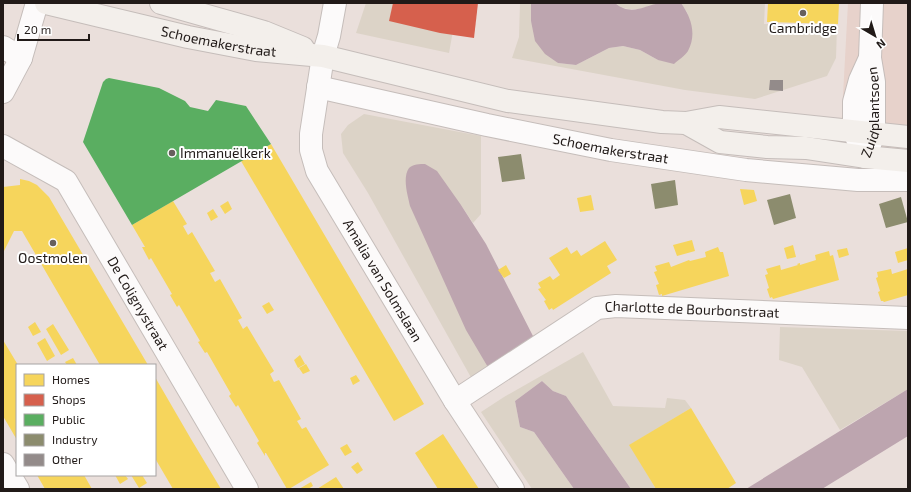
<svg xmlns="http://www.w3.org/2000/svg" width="911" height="492" font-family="'Exo 2',sans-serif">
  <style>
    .built { fill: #e7d2cb }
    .green { fill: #dcd3c7 }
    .water { fill: #bda5af }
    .homes { fill: #f6d55c }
    .shops { fill: #d6604d }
    .public { fill: #5aae61 }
    .industry { fill: #8c8c6e }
    .building { fill: #938b8a }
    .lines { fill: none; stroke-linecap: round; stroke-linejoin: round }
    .minor-casing { stroke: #c5bdba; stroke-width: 24 }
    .tertiary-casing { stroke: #c5bdba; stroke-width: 24 }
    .secondary-casing { stroke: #c5bdba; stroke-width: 24 }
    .minor { stroke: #fcfafa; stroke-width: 22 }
    .tertiary { stroke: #fcfafa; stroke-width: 22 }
    .secondary { stroke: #f3efeb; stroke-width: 22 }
    .poi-dot { fill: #675f5c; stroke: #fff; stroke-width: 1.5 }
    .labels { text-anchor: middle; stroke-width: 4; stroke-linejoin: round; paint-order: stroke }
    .poi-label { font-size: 14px; fill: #211a18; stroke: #fff }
    .street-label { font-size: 14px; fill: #211a18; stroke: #fff }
  </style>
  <rect width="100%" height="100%" fill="#eadfdb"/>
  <path class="built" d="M 848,3 L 908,3 L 908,156 L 840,151 Z"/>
  <path class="green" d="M 366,3 L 458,3 L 449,53 L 356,33 Z
    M 520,3 L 531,3 L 531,21 L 558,63 L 576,65 L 609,48 L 623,46 L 640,50 L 658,60 L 688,14 L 681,3 L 765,3 L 764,24 L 837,26 L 836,58 L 827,76 L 755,99 L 685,90 L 512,58 L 519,37 Z
    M 615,3 L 661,3 C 645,7 630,15 615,3 Z
    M 364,114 L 481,136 L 481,214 L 473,223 L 461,205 L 488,368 L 473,381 L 368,193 L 343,153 L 341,134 L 348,125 Z
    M 780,327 L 908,331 L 908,389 L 840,430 L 802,367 L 779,360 Z
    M 583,352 L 613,406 L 665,408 L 667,398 L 685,400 L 691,408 L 630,445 L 656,489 L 631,489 L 566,396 L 553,391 L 542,381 L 515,401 L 520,427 L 534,432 L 574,489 L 532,489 L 481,412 L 504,397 Z"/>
  <path class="water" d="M 531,3 L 615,3 C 632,17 644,5 661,3 C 667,2 674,3 681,3 C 691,17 697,34 688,51 C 685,56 678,60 674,64 L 658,60 L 640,50 L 623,46 L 609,48 L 576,65 L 558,63 L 545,54 L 535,41 L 531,21 Z
    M 425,164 L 437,171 L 461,205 L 486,244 L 534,338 L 489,369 L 466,330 L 410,206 C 408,196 402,178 409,168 C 413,164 420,164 425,164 Z
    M 542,381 L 553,391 L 566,396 L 631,489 L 574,489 L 534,432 L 520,427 L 515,401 Z
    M 908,389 L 908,436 L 822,489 L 746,489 Z"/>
  <path class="homes" d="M 768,3 L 839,3 L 838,24 L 767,22 Z
    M 271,144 L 424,404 L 394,421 L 241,161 Z
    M 20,179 L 29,181 L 37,185 L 49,197 L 148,365 L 100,365 L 22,231 L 14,231 L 3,253 L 3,187 L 20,185 Z
    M 740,189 L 754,190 L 757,201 L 744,205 Z
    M 591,195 L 594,210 L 580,212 L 577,198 Z
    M 173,201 L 187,224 L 183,226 L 188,235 L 192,232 L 215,271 L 210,273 L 215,282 L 220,279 L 242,318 L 238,320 L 243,329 L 247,326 L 274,371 L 270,374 L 274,382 L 279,380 L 301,419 L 297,421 L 302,429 L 306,427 L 329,465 L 289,489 L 287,489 L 266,453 L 265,453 L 265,456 L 257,443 L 259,441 L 238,405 L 236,407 L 229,396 L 231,394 L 207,352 L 205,353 L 198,342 L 200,341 L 179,305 L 177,307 L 170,295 L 172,294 L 151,258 L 149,260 L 142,247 L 145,247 L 132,225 Z
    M 228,201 L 232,209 L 225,214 L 220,206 Z
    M 213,209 L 218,217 L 211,221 L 207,213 Z
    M 692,240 L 695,251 L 677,256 L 673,245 Z
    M 605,241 L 617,260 L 607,266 L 611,273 L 553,310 L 552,308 L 549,310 L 544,301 L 546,300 L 538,289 L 541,288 L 538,283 L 550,276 L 553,280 L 560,275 L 549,258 L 567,247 L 571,254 L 577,250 L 581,256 Z
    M 793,245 L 796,257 L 787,259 L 784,248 Z
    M 718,247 L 720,252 L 723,252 L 729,276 L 662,296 L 662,294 L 659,295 L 656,285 L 659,284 L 654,272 L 657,271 L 655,266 L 669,262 L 671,267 L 689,260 L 690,261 L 706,257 L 705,252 Z
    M 847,248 L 849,255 L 839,258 L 837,250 Z
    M 908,248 L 908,260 L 898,263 L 895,252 Z
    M 829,251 L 830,256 L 833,255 L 839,280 L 773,299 L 772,297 L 770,298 L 767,289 L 769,288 L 765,275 L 768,274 L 766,269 L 780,265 L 781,270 L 798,265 L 797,264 L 800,263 L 800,265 L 816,260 L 815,255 Z
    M 506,265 L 511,274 L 504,278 L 498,270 Z
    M 891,269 L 892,274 L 908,269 L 908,295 L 884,302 L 883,301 L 881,301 L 878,292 L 880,291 L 876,278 L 878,277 L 877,272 Z
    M 269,302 L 274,310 L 267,314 L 262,306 Z
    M 35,322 L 41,332 L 33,336 L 28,327 Z
    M 53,324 L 69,350 L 61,355 L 46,329 Z
    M 45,338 L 55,356 L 47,361 L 37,343 Z
    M 3,340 L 18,365 L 17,440 L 3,416 Z
    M 300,355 L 305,364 L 298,368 L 294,360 Z
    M 73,358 L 77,365 L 67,365 L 65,362 Z
    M 306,364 L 310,371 L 303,374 L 299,368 Z
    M 356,375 L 360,381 L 353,385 L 350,378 Z
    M 155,377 L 191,439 L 221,489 L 173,489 L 156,460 L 155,458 Z
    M 691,408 L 736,483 L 727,489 L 656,489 L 629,445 Z
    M 443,434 L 479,489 L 438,489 L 415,453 Z
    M 347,444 L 352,452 L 345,456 L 340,448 Z
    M 358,462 L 363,470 L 357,474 L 351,467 Z
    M 37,475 L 84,475 L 92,489 L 45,489 Z
    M 115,475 L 125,475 L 128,479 L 120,484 Z
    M 131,475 L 142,475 L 147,483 L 139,488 Z
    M 336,477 L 344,489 L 317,489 Z
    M 311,482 L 313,486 L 308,489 L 299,489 Z"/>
  <path class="shops" d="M 393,3 L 478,3 L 474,38 L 440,33 L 389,21 Z"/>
  <path class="public" d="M 109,78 L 159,88 L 185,101 L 190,107 L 208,111 L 216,100 L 246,106 L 271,144 L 132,225 L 83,142 L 103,82 L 106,79 Z"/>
  <path class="industry" d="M 521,154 L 525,179 L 502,182 L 498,157 Z
    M 675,180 L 678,205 L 655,209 L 651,184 Z
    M 790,194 L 796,218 L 774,225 L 767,200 Z
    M 901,197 L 908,222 L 886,228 L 879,204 Z"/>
  <path class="building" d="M 770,80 L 783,80 L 783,91 L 769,90 Z"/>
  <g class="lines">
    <g class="minor-casing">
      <g id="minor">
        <path id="s1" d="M 335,3 L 329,36 L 323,56 L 311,134 L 311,150 L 317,171 L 455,401 L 513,489"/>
        <path d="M 3,47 L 21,58"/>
        <path id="s2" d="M 318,87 L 487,125 L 611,150 L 746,170 L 858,180 L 908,180"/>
        <path d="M 3,92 L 21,58 L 37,3"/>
        <path id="s3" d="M 3,146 L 66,181 L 247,489"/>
        <path id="s4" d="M 455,401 L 597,308 L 616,306 L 908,318"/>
        <path d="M 3,464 L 18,489"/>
      </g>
    </g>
    <g class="tertiary-casing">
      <g id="tertiary">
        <path d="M 861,149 L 854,131 L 854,102 L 860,80 L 870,58"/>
        <path id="s5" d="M 865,157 L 874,134 L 874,82 L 870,58 L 872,3"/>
      </g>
    </g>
    <g class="secondary-casing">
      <g id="secondary">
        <path id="s6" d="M 46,3 L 188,37 L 256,50 L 323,56 L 508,101 L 662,122 L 686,123 L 719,117 L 908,137"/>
        <path d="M 161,3 L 264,32 L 303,48"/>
        <path d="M 686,123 L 720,142 L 767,147 L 806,148 L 865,157 L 908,161"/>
      </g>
    </g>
    <use href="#minor" class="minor"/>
    <use href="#tertiary" class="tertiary"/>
    <use href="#secondary" class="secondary"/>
  </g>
  <g class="poi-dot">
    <circle cx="803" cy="13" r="4"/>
    <circle cx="172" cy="153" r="4"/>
    <circle cx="53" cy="243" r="4"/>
  </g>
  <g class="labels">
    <g class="poi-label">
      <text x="803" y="33">Cambridge</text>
      <text x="180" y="158" text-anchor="start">Immanuëlkerk</text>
      <text x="53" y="263">Oostmolen</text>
    </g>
    <g class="street-label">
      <text dy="5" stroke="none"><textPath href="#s6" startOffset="177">Schoemakerstraat</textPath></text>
      <text dy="5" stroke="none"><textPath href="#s5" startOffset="46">Zuidplantsoen</textPath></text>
      <text dy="5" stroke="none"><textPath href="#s2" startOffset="299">Schoemakerstraat</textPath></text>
      <text dy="5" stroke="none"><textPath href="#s1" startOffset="299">Amalia van Solmslaan</textPath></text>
      <text dy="5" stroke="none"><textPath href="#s3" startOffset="214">De Colignystraat</textPath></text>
      <text dy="5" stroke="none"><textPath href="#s4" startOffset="265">Charlotte de Bourbonstraat</textPath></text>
    </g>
  </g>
  <rect width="911" height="492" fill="none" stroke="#211a18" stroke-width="8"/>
  <rect x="16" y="364" width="140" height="112" fill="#ffffff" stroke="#a6a3a3"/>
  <rect x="24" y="374" width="20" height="12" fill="#f6d55c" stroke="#a6a3a3"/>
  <text x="52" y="384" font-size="12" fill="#211a18">Homes</text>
  <rect x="24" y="394" width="20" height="12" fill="#d6604d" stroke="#a6a3a3"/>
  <text x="52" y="404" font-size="12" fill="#211a18">Shops</text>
  <rect x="24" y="414" width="20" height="12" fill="#5aae61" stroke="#a6a3a3"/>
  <text x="52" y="424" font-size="12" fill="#211a18">Public</text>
  <rect x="24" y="434" width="20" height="12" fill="#8c8c6e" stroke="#a6a3a3"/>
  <text x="52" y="444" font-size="12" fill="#211a18">Industry</text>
  <rect x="24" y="454" width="20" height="12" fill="#938b8a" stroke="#a6a3a3"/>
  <text x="52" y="464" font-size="12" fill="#211a18">Other</text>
  <g transform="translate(875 36) rotate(142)" stroke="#ffffff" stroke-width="3" paint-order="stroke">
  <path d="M0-3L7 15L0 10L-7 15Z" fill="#211a18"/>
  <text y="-6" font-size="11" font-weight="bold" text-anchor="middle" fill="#211a18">N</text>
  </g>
  <path d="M18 34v6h71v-6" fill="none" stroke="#211a18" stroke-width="2"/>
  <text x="24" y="34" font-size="12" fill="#211a18" stroke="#ffffff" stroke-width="3" paint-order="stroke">20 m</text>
</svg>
